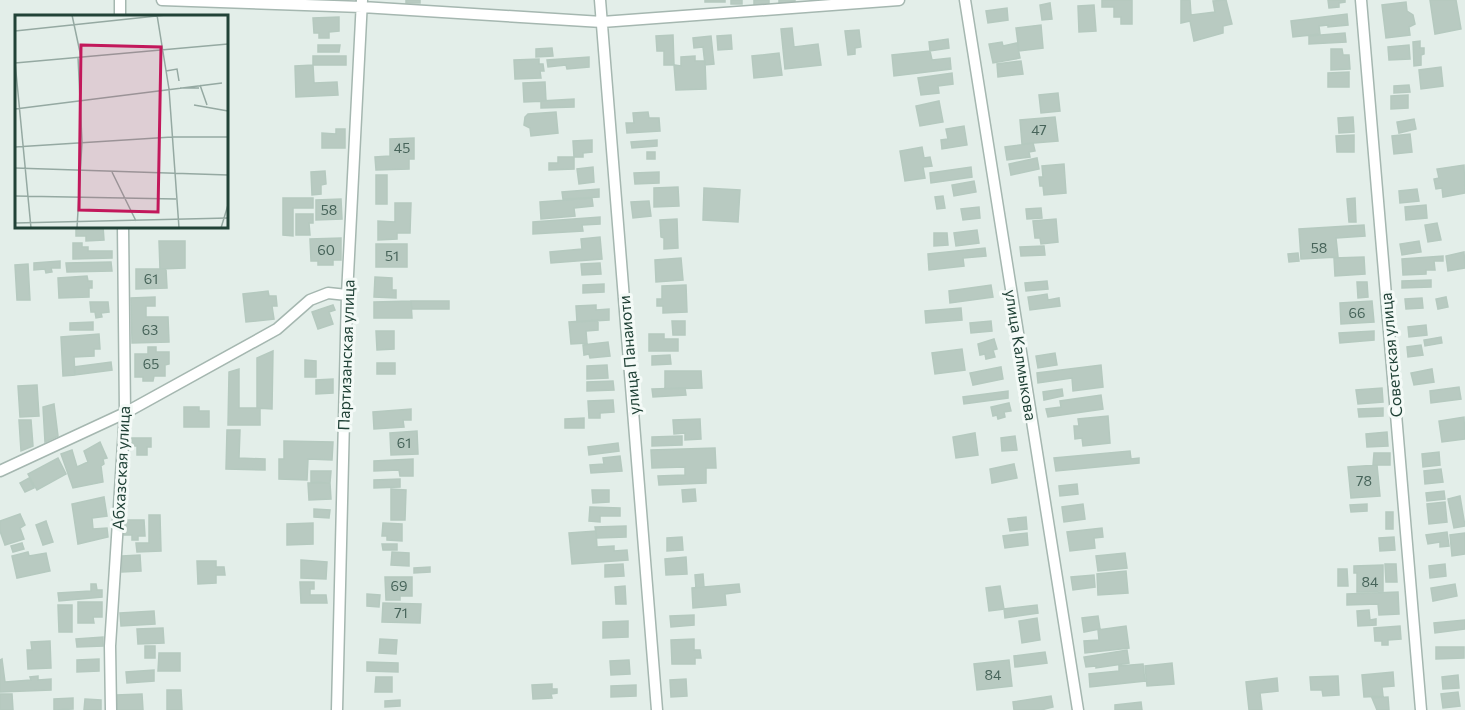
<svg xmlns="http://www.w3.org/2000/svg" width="1465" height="710" font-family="Commissioner,sans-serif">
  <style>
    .building { fill: #b8cac1; stroke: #b5c9bf; stroke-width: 1.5 }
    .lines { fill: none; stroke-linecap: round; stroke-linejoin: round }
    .street-casing { stroke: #a5b7b0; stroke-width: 13 }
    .street { stroke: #fff; stroke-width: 10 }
    .labels { text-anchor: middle; stroke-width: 6; stroke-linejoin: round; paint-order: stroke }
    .number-label { font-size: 14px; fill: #47645a }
    .street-label { font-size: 16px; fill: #214237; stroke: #f4faf7 }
    .inset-road { fill: none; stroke: #95a9a2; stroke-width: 1.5 }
    .view { fill: #c2185b; fill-opacity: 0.15; stroke: #c2185b; stroke-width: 3 }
    .inset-edge { fill: none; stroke: #214237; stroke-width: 3 }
  </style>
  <rect width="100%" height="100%" fill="#e3eee9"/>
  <path class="building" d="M 406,0 L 420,0 L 420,3 L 406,3 Z
    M 705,0 L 725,0 L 725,2 L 705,2 Z
    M 731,0 L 742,0 L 742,4 L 731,4 Z
    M 754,0 L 769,0 L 769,5 L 754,5 Z
    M 779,0 L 795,0 L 795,2 L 779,3 Z
    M 1102,0 L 1132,0 L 1132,24 L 1121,24 L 1121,17 L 1114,17 L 1114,7 L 1102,7 Z
    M 1181,0 L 1190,0 L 1191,15 L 1215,12 L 1213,1 L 1226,0 L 1232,24 L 1223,26 L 1223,33 L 1194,41 L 1190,21 L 1181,23 Z
    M 1328,0 L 1345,0 L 1345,2 L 1339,3 L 1339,7 L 1329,8 Z
    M 1430,0 L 1456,0 L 1461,29 L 1435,34 Z
    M 1406,2 L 1407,11 L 1413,15 L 1415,24 L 1409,27 L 1410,35 L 1386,38 L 1382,5 Z
    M 1050,3 L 1052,19 L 1042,20 L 1040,5 Z
    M 1094,5 L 1096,31 L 1079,32 L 1078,6 Z
    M 1007,8 L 1008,20 L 988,23 L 986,11 Z
    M 1347,14 L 1348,25 L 1328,27 L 1328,25 L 1319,26 L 1320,34 L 1293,37 L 1291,21 Z
    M 339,17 L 339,31 L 329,32 L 329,38 L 319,38 L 319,33 L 314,33 L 313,18 Z
    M 1041,25 L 1043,48 L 1019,51 L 1016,28 Z
    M 792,28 L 794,47 L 818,44 L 821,65 L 785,69 L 781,29 Z
    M 859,30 L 861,47 L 855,48 L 855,54 L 848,55 L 845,31 Z
    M 1345,33 L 1346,42 L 1309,44 L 1309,36 Z
    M 673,35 L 674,65 L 664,65 L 664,51 L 657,51 L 656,36 Z
    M 731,35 L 732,49 L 718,50 L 717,36 Z
    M 711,36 L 714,64 L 705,65 L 703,47 L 694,48 L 693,38 Z
    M 948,39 L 949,48 L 930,51 L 929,42 Z
    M 1420,41 L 1420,48 L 1424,48 L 1424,54 L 1421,55 L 1421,65 L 1414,66 L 1413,42 Z
    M 1002,42 L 1003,46 L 1017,43 L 1020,58 L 993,63 L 989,44 Z
    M 318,45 L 340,45 L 339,52 L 318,52 Z
    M 1409,45 L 1410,59 L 1389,60 L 1388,47 Z
    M 552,48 L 553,56 L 536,57 L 536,49 Z
    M 1331,49 L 1342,49 L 1343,55 L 1349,55 L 1350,69 L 1331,70 Z
    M 930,51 L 932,60 L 950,58 L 951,69 L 894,76 L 892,55 Z
    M 779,53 L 782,75 L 754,78 L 752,56 Z
    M 313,56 L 346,56 L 346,65 L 313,65 Z
    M 695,56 L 695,61 L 705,61 L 706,89 L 676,90 L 674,65 L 681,66 L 681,57 Z
    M 589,57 L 589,67 L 567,69 L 566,65 L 548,67 L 547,60 Z
    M 539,59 L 539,64 L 543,64 L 544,71 L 540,71 L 541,78 L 515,79 L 514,60 Z
    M 1021,61 L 1023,74 L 998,77 L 997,64 Z
    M 313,65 L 314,83 L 337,82 L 338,95 L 296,97 L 295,66 Z
    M 1441,67 L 1443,86 L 1421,89 L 1419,70 Z
    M 1349,72 L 1349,87 L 1328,87 L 1328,73 Z
    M 952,73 L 953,84 L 938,86 L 939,93 L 921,95 L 918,78 Z
    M 545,82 L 546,101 L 524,102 L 523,83 Z
    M 1409,85 L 1410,92 L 1394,93 L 1394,86 Z
    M 1058,93 L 1060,111 L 1041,113 L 1039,95 Z
    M 1408,95 L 1408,108 L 1391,109 L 1391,96 Z
    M 574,99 L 574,107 L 541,108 L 541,101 Z
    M 939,101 L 943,122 L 920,126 L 916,106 Z
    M 556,112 L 558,133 L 531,136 L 530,128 L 524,125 L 525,117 L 528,114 Z
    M 648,112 L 649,118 L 659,118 L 660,131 L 627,133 L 626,123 L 634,123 L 633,113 Z
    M 1055,117 L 1058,141 L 1022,144 L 1020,120 Z
    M 1353,117 L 1354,132 L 1339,133 L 1338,118 Z
    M 1414,119 L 1416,129 L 1399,133 L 1397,122 Z
    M 964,126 L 967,145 L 942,149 L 941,140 L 948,139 L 946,129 Z
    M 336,129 L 345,129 L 345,148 L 322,148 L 322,133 L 336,134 Z
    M 1410,134 L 1412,152 L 1394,154 L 1392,136 Z
    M 1354,135 L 1354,152 L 1337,152 L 1336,136 Z
    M 414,138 L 414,159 L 409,159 L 409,169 L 376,170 L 375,157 L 390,156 L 390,139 Z
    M 592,140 L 592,152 L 583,153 L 583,157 L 574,157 L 573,141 Z
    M 657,140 L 657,146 L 632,148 L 631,142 Z
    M 1033,143 L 1035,151 L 1029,152 L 1030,157 L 1007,160 L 1005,147 Z
    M 922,147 L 924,158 L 930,157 L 932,166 L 923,167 L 925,178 L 905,181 L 900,151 Z
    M 647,152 L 655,152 L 655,159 L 647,159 Z
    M 558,157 L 574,157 L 574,169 L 549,170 L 549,163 L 558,163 Z
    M 1037,158 L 1039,169 L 1011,175 L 1009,164 Z
    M 1064,164 L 1066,193 L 1044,195 L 1043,186 L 1040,186 L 1039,177 L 1043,177 L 1042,166 Z
    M 1464,165 L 1465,193 L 1443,197 L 1442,188 L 1436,189 L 1434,179 L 1439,178 L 1437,169 Z
    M 593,167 L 594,182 L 579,184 L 577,169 Z
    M 971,167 L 972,177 L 931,183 L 930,173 Z
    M 325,171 L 326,184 L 321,185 L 321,194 L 312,195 L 311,172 Z
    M 659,172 L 659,183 L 635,184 L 634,173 Z
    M 376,175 L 387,175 L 387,204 L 376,204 Z
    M 974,181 L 976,192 L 954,196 L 952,185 Z
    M 678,187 L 679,206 L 654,207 L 654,188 Z
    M 704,188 L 740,190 L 738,222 L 703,220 Z
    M 599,189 L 599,197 L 563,199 L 562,192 Z
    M 1417,189 L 1419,201 L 1400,203 L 1399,191 Z
    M 943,196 L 945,208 L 937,209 L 935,197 Z
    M 283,198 L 313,198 L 313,208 L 293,208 L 293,236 L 283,235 Z
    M 592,198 L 593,206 L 574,208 L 575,216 L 541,219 L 540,202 Z
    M 1355,198 L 1356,222 L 1349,222 L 1347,199 Z
    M 341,199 L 342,219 L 316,220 L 316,200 Z
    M 649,201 L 651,216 L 633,218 L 631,202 Z
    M 395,203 L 411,203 L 410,233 L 397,233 L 397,239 L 378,240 L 378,221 L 395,222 Z
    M 1426,205 L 1427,218 L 1406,220 L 1405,207 Z
    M 979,207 L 980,218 L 963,220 L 961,209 Z
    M 1041,208 L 1042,218 L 1027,219 L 1026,209 Z
    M 296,214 L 313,214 L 313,223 L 309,223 L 310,235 L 296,235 Z
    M 600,217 L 600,224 L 582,225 L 583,231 L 533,234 L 533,222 Z
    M 677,219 L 678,248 L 664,249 L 664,238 L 661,237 L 660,220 Z
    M 1056,219 L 1058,242 L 1041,244 L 1040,238 L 1035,238 L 1033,221 Z
    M 1437,223 L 1441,240 L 1428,242 L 1425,225 Z
    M 1364,225 L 1365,236 L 1336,238 L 1338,257 L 1301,259 L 1299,229 Z
    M 76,226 L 103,226 L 104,240 L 86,241 L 86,236 L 76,236 Z
    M 977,230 L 979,243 L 956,246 L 954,233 Z
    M 934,233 L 947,233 L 948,245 L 934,246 Z
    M 600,237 L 602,259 L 551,263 L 550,252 L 582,249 L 581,239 Z
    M 341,238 L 341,260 L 333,260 L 333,265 L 318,265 L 318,261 L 311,261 L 310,239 Z
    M 159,241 L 185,241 L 185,268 L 160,269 Z
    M 1419,241 L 1421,252 L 1402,255 L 1400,244 Z
    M 73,243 L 82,243 L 82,247 L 88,247 L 88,251 L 112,251 L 112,258 L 73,259 Z
    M 376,244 L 407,244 L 407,267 L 376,267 Z
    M 1044,246 L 1045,255 L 1021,256 L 1020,247 Z
    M 985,248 L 986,256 L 963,258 L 964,266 L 929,270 L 928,254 Z
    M 1464,252 L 1465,268 L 1448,271 L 1446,256 Z
    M 1298,253 L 1299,261 L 1289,262 L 1288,254 Z
    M 1443,256 L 1443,261 L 1434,261 L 1435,270 L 1426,270 L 1426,274 L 1403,275 L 1402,259 Z
    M 1364,257 L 1365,274 L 1335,276 L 1334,258 Z
    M 681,258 L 683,280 L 656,282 L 655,260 Z
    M 60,261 L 60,268 L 51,268 L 52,272 L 46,273 L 45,269 L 34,270 L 34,263 Z
    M 111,262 L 112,271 L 67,272 L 66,263 Z
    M 600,263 L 601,274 L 582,275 L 581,264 Z
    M 28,264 L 30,300 L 17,300 L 15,265 Z
    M 136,269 L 166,269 L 167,288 L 136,289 Z
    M 87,276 L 88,281 L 92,281 L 92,288 L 89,288 L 89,297 L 59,298 L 58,278 Z
    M 375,277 L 392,278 L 392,290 L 396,290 L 396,298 L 374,297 Z
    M 1431,280 L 1431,287 L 1402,288 L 1402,281 Z
    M 1047,281 L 1048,289 L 1026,291 L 1025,283 Z
    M 1357,282 L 1367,282 L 1368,297 L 1358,298 Z
    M 604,284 L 604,292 L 583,293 L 583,285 Z
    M 686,285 L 687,312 L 663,313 L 663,306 L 657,306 L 657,299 L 662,299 L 662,286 Z
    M 991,285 L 993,297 L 950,303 L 949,291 Z
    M 268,291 L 269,296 L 276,296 L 277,306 L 272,306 L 274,319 L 246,322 L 243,294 Z
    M 1047,294 L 1048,300 L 1059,298 L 1060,306 L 1030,310 L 1028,297 Z
    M 155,297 L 155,306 L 146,306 L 146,317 L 168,317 L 169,342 L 132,343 L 131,298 Z
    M 1446,297 L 1448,307 L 1438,309 L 1436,299 Z
    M 1422,298 L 1423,308 L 1406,309 L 1405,299 Z
    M 411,301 L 412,318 L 374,318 L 374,302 Z
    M 411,301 L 449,301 L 449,309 L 412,309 Z
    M 1372,301 L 1374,322 L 1341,324 L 1340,303 Z
    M 90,302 L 108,302 L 109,312 L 101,313 L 102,317 L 96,318 L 95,312 L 91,312 Z
    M 333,305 L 335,310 L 329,312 L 333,324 L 318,329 L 312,312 Z
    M 596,305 L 596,310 L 609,309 L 609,320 L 577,322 L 576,306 Z
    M 961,308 L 962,320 L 926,323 L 925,311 Z
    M 598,320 L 598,330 L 586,331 L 587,343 L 571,344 L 569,322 Z
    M 672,321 L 685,321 L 685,335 L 673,335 Z
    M 991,321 L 992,331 L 971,333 L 970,323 Z
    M 93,322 L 93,330 L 70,330 L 70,323 Z
    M 1426,325 L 1427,335 L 1409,337 L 1408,327 Z
    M 376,331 L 394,331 L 394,349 L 377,350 Z
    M 1374,331 L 1374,340 L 1340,343 L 1339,333 Z
    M 99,334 L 100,349 L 94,349 L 94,356 L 74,357 L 75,375 L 63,376 L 61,337 Z
    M 649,334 L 664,334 L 664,339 L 678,339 L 678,351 L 649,351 Z
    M 1441,337 L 1442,343 L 1425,346 L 1424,340 Z
    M 994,339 L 997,349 L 993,350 L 995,357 L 986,359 L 985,354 L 980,355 L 978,344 Z
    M 608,342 L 610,356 L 590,358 L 589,354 L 584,355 L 583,345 Z
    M 1421,345 L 1423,355 L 1408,357 L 1407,347 Z
    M 148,347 L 156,347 L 156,352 L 169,352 L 169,364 L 165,365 L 165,376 L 154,376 L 153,381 L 143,381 L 143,377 L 135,377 L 135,354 L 148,354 Z
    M 962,349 L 965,370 L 935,374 L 932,353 Z
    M 273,351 L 272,409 L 257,408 L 257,358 Z
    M 1055,353 L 1057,365 L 1038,368 L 1036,356 Z
    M 670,355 L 671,364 L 652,365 L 652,356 Z
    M 305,360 L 316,361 L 316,377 L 305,377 Z
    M 111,362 L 112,370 L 75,375 L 74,367 Z
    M 377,363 L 395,363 L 395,374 L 377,374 Z
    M 607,365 L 608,378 L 587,379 L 587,366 Z
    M 1101,365 L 1103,387 L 1073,391 L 1072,378 L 1038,383 L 1037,373 Z
    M 1001,367 L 1003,379 L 973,385 L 970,373 Z
    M 239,369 L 239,408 L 260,408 L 260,425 L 228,425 L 229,372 Z
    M 1432,369 L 1434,382 L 1414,385 L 1411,373 Z
    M 665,371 L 701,371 L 702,388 L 665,389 Z
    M 333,379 L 333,393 L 316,394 L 316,380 Z
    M 613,381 L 614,390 L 587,391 L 587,382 Z
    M 37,385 L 39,416 L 20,417 L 18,386 Z
    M 1459,387 L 1461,399 L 1431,403 L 1430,391 Z
    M 685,388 L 686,395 L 653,397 L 652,389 Z
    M 1382,388 L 1383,402 L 1358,404 L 1356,390 Z
    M 1062,389 L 1063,396 L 1044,400 L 1043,392 Z
    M 1008,391 L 1008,398 L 964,404 L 963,397 Z
    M 1101,395 L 1103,409 L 1048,417 L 1046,409 L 1061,407 L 1060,401 Z
    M 613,400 L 614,412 L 600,413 L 600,418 L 589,418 L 588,401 Z
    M 1009,403 L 1011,411 L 1004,412 L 1005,417 L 998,419 L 997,415 L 993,416 L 991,407 Z
    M 54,404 L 58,436 L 45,442 L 43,407 Z
    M 184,407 L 199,407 L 199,411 L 209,411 L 209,427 L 184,427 Z
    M 1383,408 L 1383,416 L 1359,417 L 1358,409 Z
    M 411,409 L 411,420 L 403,420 L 404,427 L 374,429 L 373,412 Z
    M 1108,416 L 1110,443 L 1083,446 L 1082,438 L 1075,439 L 1074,426 L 1079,426 L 1078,419 Z
    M 1464,417 L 1465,439 L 1442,442 L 1439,421 Z
    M 584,418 L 584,428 L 565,428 L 565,419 Z
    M 700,419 L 701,439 L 685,440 L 685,433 L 674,434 L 673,420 Z
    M 19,420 L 31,420 L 33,446 L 21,451 Z
    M 227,430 L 240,430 L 239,458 L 265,459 L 265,470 L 226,469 Z
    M 417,431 L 418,454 L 391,455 L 390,433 Z
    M 1387,432 L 1388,446 L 1367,447 L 1366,434 Z
    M 975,433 L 978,455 L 956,458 L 953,437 Z
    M 682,436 L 682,445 L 652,446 L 652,437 Z
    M 1015,436 L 1017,450 L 1002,451 L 1001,438 Z
    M 132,438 L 151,438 L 151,447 L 147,447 L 147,455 L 137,455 L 137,446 L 132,446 Z
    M 284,441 L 333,442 L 332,460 L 308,459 L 307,480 L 279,479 L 279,459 L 284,459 Z
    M 100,442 L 107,458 L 103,459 L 104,464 L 101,466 L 103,482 L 73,488 L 61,454 L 72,450 L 77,467 L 88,462 L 84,451 Z
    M 618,443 L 619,451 L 589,455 L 588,447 Z
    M 715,448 L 716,468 L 706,468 L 706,483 L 659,485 L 658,476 L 685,475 L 685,467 L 652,468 L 651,450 Z
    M 1130,451 L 1131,459 L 1139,458 L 1139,463 L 1056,471 L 1054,458 Z
    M 1439,452 L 1440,465 L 1423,467 L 1422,454 Z
    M 1374,453 L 1390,453 L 1390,465 L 1373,465 Z
    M 620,456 L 622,471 L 591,473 L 590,465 L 604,464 L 603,458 Z
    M 58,458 L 66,474 L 37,490 L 28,474 Z
    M 413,459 L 413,476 L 400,476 L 399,470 L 374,471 L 374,461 Z
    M 1014,464 L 1017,478 L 992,483 L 990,469 Z
    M 1377,465 L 1380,496 L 1351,498 L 1348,467 Z
    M 1441,469 L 1443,482 L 1425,484 L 1424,471 Z
    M 311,471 L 331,471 L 330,483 L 311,482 Z
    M 29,478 L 34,488 L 25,492 L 20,483 Z
    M 400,479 L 400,487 L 374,488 L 374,480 Z
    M 308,483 L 330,483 L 331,499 L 309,500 Z
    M 1077,484 L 1078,494 L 1060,496 L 1059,486 Z
    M 391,489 L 406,490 L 405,520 L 391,520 Z
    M 695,489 L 696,501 L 683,502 L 682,490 Z
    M 592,490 L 609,490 L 609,502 L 593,503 Z
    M 1444,491 L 1445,499 L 1427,501 L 1426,493 Z
    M 1460,496 L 1465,526 L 1454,528 L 1448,499 Z
    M 104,497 L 107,516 L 92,518 L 93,529 L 107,528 L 108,537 L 78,544 L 72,504 Z
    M 1445,502 L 1447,522 L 1429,524 L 1427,504 Z
    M 1083,504 L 1085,519 L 1064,522 L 1062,507 Z
    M 1367,504 L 1367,511 L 1351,512 L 1350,505 Z
    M 590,507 L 620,508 L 620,516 L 600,516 L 600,522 L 589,521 Z
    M 314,509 L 330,510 L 329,518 L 314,517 Z
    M 1386,512 L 1393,512 L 1393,529 L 1386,529 Z
    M 20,514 L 25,525 L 20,528 L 24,539 L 5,545 L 0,531 L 0,521 Z
    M 149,515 L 160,515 L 161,551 L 137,552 L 136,543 L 149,543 Z
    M 1026,517 L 1027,529 L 1010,531 L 1008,519 Z
    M 124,520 L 144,520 L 145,536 L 138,536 L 138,540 L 132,540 L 132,535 L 124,535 Z
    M 46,521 L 53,542 L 43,545 L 36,525 Z
    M 313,523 L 313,544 L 287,545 L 287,524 Z
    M 383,523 L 402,524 L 402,541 L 387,540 L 387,536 L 382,536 Z
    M 626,526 L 626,537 L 597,538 L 595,527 Z
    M 1102,528 L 1103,537 L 1094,538 L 1095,548 L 1070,551 L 1067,532 Z
    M 596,531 L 597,547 L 614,546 L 614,551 L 627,550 L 628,560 L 572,564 L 569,533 Z
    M 1447,532 L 1449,546 L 1440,547 L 1440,542 L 1428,544 L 1426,535 Z
    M 1027,533 L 1028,545 L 1005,548 L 1003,536 Z
    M 1465,533 L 1465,554 L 1452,556 L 1450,535 Z
    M 682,537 L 683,550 L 667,551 L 667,538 Z
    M 1394,537 L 1395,550 L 1380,551 L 1379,538 Z
    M 22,543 L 24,549 L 13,552 L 11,546 Z
    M 382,544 L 397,544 L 397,550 L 383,550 Z
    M 28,552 L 29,556 L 46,553 L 50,571 L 17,578 L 12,556 Z
    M 392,552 L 409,553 L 409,566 L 391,565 Z
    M 1125,553 L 1127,568 L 1098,571 L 1096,556 Z
    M 140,555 L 141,571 L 122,572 L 122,556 Z
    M 686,557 L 687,574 L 666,575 L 665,559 Z
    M 301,560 L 327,562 L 326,579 L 301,578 Z
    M 197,561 L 216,561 L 216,567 L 224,567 L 225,575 L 216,575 L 216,583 L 198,584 Z
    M 623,564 L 624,576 L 605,577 L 605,565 Z
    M 1385,564 L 1396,564 L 1397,582 L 1386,582 Z
    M 1445,564 L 1446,576 L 1430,578 L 1429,566 Z
    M 1383,565 L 1383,591 L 1357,592 L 1357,573 L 1354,573 L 1354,566 Z
    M 430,567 L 430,572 L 414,573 L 414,568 Z
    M 1338,569 L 1347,569 L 1348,586 L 1338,586 Z
    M 1126,571 L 1128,593 L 1098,595 L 1097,574 Z
    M 703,574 L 704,587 L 696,588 L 695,575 Z
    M 1094,575 L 1095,587 L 1073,590 L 1071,577 Z
    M 385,577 L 412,577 L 412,596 L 400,596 L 400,600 L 386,600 Z
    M 300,582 L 314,582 L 314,589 L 310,589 L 310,595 L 326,595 L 327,603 L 301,603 Z
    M 91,584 L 96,584 L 97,590 L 102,590 L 102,597 L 59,601 L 58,593 L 91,591 Z
    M 739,584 L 740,592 L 725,594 L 726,605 L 693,608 L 692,588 Z
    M 1455,584 L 1457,596 L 1433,601 L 1431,588 Z
    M 625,586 L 626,604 L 616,604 L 615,587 Z
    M 1000,586 L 1004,609 L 989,611 L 986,588 Z
    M 1398,592 L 1399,614 L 1379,615 L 1378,604 L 1347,605 L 1347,594 Z
    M 367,594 L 380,595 L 379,607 L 367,606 Z
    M 78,602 L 102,602 L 102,617 L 93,617 L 94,623 L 78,623 Z
    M 383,603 L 421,604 L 420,623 L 382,622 Z
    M 58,605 L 72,605 L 72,632 L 59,632 Z
    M 1037,605 L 1038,613 L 1005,618 L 1004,609 Z
    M 1369,610 L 1370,620 L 1376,619 L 1376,625 L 1358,626 L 1357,611 Z
    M 154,611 L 155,624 L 121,626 L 120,613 Z
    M 694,615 L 694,625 L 671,627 L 670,616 Z
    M 1098,616 L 1100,629 L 1084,632 L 1082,618 Z
    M 1037,618 L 1040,640 L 1022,643 L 1019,621 Z
    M 1465,620 L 1465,629 L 1435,633 L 1434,623 Z
    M 628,621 L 628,637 L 603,638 L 603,622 Z
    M 1126,626 L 1129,648 L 1085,653 L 1084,641 L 1099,640 L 1098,630 Z
    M 1400,626 L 1401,639 L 1388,640 L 1388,645 L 1382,645 L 1382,641 L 1375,641 L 1374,628 Z
    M 163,628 L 164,643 L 138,644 L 137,629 Z
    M 103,637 L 103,646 L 77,647 L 76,639 Z
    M 380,639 L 397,640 L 396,654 L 379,653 Z
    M 694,639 L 694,650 L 700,650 L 701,658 L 695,658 L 695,664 L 672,664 L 671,640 Z
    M 50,641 L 51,668 L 28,669 L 27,650 L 32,650 L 31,642 Z
    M 145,646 L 155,646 L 155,658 L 145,658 Z
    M 1436,647 L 1464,647 L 1464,658 L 1436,659 Z
    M 1127,650 L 1129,663 L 1096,668 L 1096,666 L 1086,667 L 1084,657 Z
    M 1045,652 L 1047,663 L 1015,667 L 1014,656 Z
    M 159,653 L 180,653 L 180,671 L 158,671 Z
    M 2,659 L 5,682 L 31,680 L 30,677 L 38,676 L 38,680 L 51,679 L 51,690 L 0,692 L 0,660 Z
    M 99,659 L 99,671 L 77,672 L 77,660 Z
    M 629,660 L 630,674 L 611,675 L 610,661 Z
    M 1009,660 L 1012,686 L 977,690 L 974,664 Z
    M 367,662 L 398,663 L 398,672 L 367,671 Z
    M 1172,663 L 1174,684 L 1147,686 L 1145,666 Z
    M 1143,664 L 1145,681 L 1090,687 L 1089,674 L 1119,671 L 1119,666 Z
    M 154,670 L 154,681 L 127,683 L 126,672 Z
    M 1393,672 L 1394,686 L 1382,687 L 1383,696 L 1364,697 L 1362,675 Z
    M 1458,675 L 1459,688 L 1443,689 L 1442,677 Z
    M 1338,676 L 1339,695 L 1323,696 L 1322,690 L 1311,690 L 1310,677 Z
    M 376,677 L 392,677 L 392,692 L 375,692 Z
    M 1277,678 L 1278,691 L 1260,693 L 1262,710 L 1249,710 L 1246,682 Z
    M 686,679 L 687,696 L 671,697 L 670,680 Z
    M 552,684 L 552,689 L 557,689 L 557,693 L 551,694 L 552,698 L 533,699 L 532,685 Z
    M 636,685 L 636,696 L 611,697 L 611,686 Z
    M 167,690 L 181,690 L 182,710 L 167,710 Z
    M 1458,692 L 1460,706 L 1443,708 L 1441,694 Z
    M 0,694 L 12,694 L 13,710 L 0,710 Z
    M 142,694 L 143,710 L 117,710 L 116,695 Z
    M 1051,696 L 1053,707 L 1041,710 L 1014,710 L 1013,702 Z
    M 1388,697 L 1389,710 L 1377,710 L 1372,698 Z
    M 73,698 L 73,709 L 54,710 L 54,699 Z
    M 85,699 L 101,700 L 101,710 L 84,710 Z
    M 400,700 L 400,706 L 385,707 L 385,701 Z
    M 1141,702 L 1142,710 L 1115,710 L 1115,705 Z"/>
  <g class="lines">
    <g class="street-casing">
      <path id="street" d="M 120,0 L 120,16
        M 162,0 L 362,7 L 602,22 L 899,0
        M 600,0 L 657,710
        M 965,0 L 1078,710
        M 1361,0 L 1421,710
        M 0,471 L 125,413 L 277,329 L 310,300 L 328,293 L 347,295
        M 111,710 L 110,646 L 125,413 L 123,226
        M 337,710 L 347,295 L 362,0"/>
    </g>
    <use href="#street" class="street"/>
  </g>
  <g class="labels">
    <g class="number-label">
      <text x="1039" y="135">47</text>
      <text x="402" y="153">45</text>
      <text x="329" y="215">58</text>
      <text x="1319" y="253">58</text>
      <text x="326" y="255">60</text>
      <text x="392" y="261">51</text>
      <text x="151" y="284">61</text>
      <text x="1357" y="318">66</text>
      <text x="150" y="335">63</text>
      <text x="151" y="369">65</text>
      <text x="404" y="448">61</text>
      <text x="1364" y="486">78</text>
      <text x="1370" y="587">84</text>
      <text x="399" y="591">69</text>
      <text x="401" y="618">71</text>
      <text x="993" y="680">84</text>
    </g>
    <g class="street-label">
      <text transform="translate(346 355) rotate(-88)" y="6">Партизанская улица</text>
      <text transform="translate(629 355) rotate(-95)" y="6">улица Панаиоти</text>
      <text transform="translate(1021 355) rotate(81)" y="6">улица Калмыкова</text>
      <text transform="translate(1391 355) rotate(-95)" y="6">Советская улица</text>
      <text transform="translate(121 468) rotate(-87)" y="6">Абхазская улица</text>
    </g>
  </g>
  <g transform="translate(15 15)">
    <rect width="213" height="213" fill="#e3eee9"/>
    <path class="inset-road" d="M 57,0 L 66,42M 142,0 L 154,74 L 164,213M 0,16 L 151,0M 0,47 L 16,213M 0,48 L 213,29M 151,56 L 162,54 L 164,66M 185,70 L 192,90M 165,73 L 184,73M 179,90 L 213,96M 0,94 L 207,68M 0,132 L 157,122 L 213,122M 0,153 L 213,160M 97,157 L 121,206M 0,181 L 161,184M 0,208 L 213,203M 62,213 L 67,127 L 63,42M 206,213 L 213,190"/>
    <path class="view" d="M 66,30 L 146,32 L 143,197 L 64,195 Z"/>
    <rect width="213" height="213" class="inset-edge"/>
  </g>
</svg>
